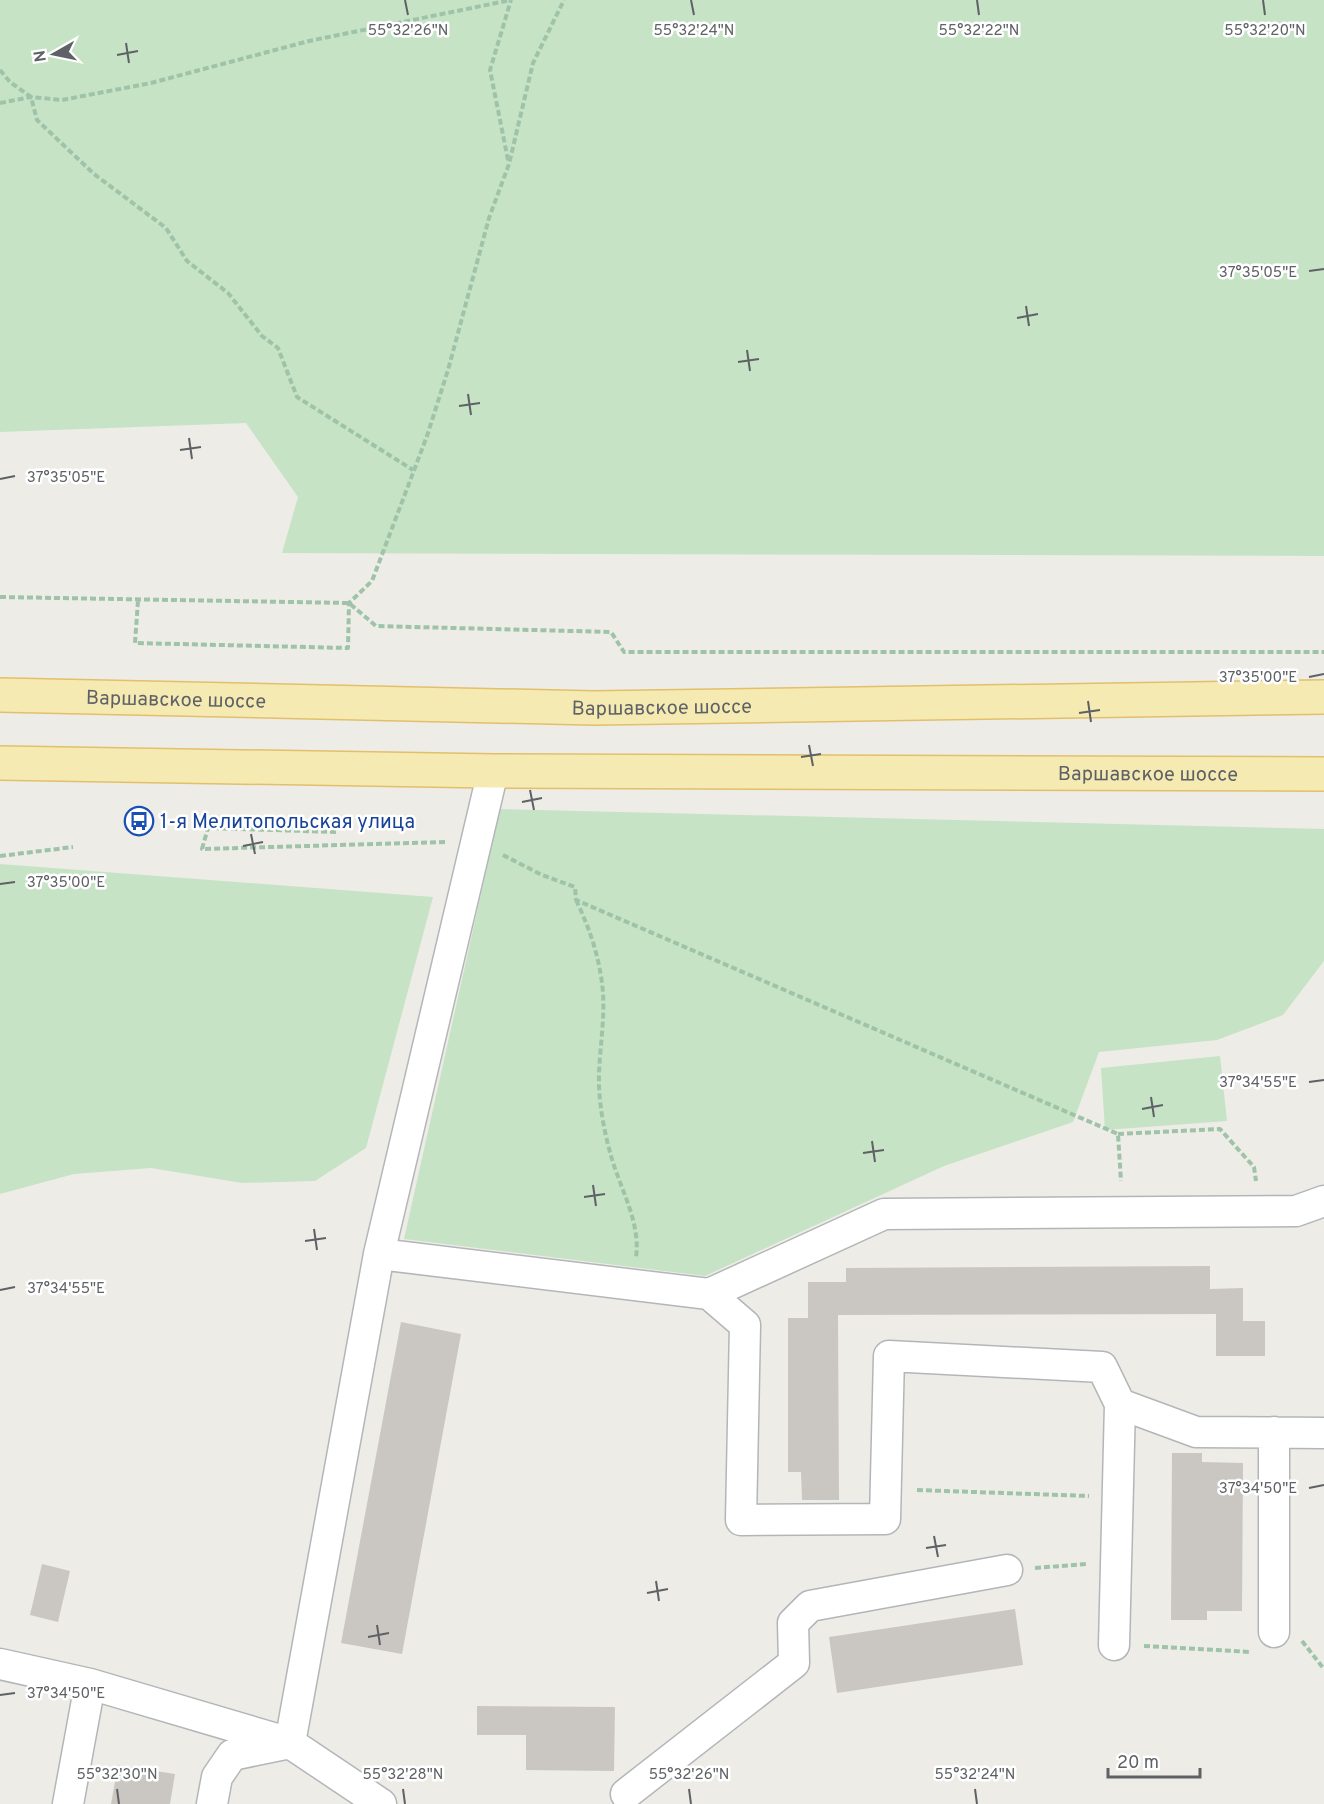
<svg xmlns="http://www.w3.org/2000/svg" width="1324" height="1804" font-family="Overpass,sans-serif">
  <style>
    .green { fill: #c6e3c6 }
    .building { fill: #cac7c3 }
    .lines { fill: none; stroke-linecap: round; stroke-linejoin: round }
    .minor-casing { stroke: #b3b6b9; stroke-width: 33 }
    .major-casing { stroke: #e2bf6b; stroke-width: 36 }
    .path { stroke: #9fc3a9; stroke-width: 4; stroke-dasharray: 6 3; stroke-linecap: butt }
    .minor { stroke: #fff; stroke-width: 30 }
    .major { stroke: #f6eab3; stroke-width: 33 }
    .ticks { fill: none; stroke: #5e6165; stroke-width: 2 }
    .labels { text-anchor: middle; stroke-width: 5; stroke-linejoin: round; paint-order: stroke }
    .street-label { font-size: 20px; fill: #5e6165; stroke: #fff }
    .transit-label { font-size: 20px; fill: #164399; stroke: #fff; text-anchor: start }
    .ticks-label { font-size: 15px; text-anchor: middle; fill: #5e6165; stroke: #fff; stroke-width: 5; stroke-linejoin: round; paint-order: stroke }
  </style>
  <rect width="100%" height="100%" fill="#eeece6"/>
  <path class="green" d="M 0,0 L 1324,0 L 1324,556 L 282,553 L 298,497 L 246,423 L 0,432 Z
    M 500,809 L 1324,829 L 1324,961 L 1283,1015 L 1217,1040 L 1099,1052 L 1073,1122 L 944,1166 L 705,1276 L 404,1239 Z
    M 0,864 L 433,897 L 366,1148 L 315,1181 L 242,1183 L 151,1168 L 74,1174 L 0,1194 Z
    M 1220,1056 L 1227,1121 L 1105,1130 L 1101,1068 Z"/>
  <path class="building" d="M 1210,1266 L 1210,1289 L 1243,1288 L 1243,1321 L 1265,1321 L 1265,1356 L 1216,1356 L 1216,1314 L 838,1315 L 839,1500 L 802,1500 L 801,1472 L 788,1472 L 788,1318 L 808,1318 L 808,1282 L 846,1282 L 846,1268 Z
    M 401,1322 L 461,1334 L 402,1654 L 341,1643 Z
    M 1172,1453 L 1202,1453 L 1202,1462 L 1243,1463 L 1242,1611 L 1207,1611 L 1207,1620 L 1171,1620 Z
    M 42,1564 L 70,1571 L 58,1622 L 30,1615 Z
    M 1015,1609 L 1023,1665 L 837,1693 L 829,1637 Z
    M 477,1706 L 615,1707 L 614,1771 L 526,1770 L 526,1735 L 477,1735 Z
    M 118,1765 L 175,1774 L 170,1804 L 111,1804 Z"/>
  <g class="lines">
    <g class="minor-casing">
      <path id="minor" d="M 379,1254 L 709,1294 L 884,1214 L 1296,1211 L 1324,1201
        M 709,1294 L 745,1325 L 741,1520 L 885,1519 L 889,1356 L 1102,1367 L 1120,1404 L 1196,1432 L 1324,1433
        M 1274,1632 L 1274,1432
        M 1114,1645 L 1120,1404
        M 0,1664 L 90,1684 L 290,1743 L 381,1804
        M 626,1794 L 794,1663 L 793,1623 L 810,1606 L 1007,1570
        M 68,1804 L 90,1684
        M 212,1804 L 217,1777 L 232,1755 L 290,1743 L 379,1254 L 493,771"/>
    </g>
    <g class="major-casing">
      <g id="major">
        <path id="s1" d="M 0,695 L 594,708 L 1324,697"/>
        <path id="s2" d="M 0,763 L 493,771 L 1324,774"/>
      </g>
    </g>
    <path class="path" d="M 0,70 L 10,82 L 31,97 L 37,120 L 94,174 L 166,228 L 187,261 L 228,293 L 262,336 L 278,348 L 297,397 L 413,470
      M 0,103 L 31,97 L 62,100 L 151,83 L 309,41 L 511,0
      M 508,160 L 490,70 L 511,0
      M 0,597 L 349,603 L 376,626 L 611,632 L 624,652 L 1324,652
      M 138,601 L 135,643 L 348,648 L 349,603 L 372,581 L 427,436 L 448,370 L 489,218 L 509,164 L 533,63 L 564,0
      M 336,832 L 208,828 L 202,849 L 445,842
      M 503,855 L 542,875 L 575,887 L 576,900 L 1118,1134 L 1121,1181
      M 0,856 L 73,847
      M 576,900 C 589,927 598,953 602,983 C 606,1013 600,1044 599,1074 C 598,1100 604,1131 611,1156 C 620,1188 641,1223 636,1257
      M 1118,1134 L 1220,1129 L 1254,1167 L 1256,1181
      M 917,1490 L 1089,1496
      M 1035,1568 L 1087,1564
      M 1302,1641 L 1324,1669
      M 1144,1646 L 1251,1652"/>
    <use href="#minor" class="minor"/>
    <use href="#major" class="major"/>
  </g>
  <path class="ticks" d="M 405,0 L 408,15M 691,0 L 694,15M 977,0 L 979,15M 1263,0 L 1265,15M 126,43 L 129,63M 117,55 L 138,51M 1309,271 L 1324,269M 1026,306 L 1029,326M 1017,318 L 1038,314M 747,350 L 750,371M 738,362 L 759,359M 468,394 L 471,415M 459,406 L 480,403M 189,438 L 192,459M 180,450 L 201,447M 0,479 L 15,476M 1309,677 L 1324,674M 1088,701 L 1091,722M 1079,713 L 1100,710M 809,745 L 813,766M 801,757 L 821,754M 530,790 L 534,810M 522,802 L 542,798M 251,834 L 255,854M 243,846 L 263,842M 0,884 L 15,882M 1309,1082 L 1324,1080M 1151,1097 L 1154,1117M 1142,1109 L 1163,1105M 872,1141 L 875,1162M 863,1153 L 884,1150M 593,1185 L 596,1206M 584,1197 L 605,1194M 314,1229 L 317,1250M 305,1241 L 326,1238M 0,1290 L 15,1287M 1309,1488 L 1324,1485M 934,1536 L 938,1557M 926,1548 L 946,1545M 656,1581 L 659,1601M 647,1593 L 668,1589M 377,1625 L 380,1645M 368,1637 L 389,1633M 0,1695 L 15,1693M 117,1789 L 119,1804M 403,1789 L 405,1804M 689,1789 L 691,1804M 975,1789 L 977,1804"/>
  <defs>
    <g id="bus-ring" transform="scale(1.5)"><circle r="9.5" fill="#fff" stroke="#1a4fb4" stroke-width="1.5"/><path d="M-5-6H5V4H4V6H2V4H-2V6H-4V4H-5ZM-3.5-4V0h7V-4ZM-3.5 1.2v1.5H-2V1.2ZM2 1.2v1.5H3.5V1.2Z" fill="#1a4fb4"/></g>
  </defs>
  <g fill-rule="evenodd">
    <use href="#bus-ring" x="139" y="821"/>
  </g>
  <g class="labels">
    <g class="street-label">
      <text dy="7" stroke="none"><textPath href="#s1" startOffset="176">Варшавское шоссе</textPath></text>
      <text dy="7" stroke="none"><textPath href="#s1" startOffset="662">Варшавское шоссе</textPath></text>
      <text dy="7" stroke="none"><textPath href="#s2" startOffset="1148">Варшавское шоссе</textPath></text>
    </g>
    <g class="transit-label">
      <text x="160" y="828">1-я Мелитопольская улица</text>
    </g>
  </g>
  <g class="ticks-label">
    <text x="1265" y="35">55°32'20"N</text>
    <text x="408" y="35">55°32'26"N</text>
    <text x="694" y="35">55°32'24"N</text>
    <text x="979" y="35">55°32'22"N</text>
    <text x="1258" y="277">37°35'05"E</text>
    <text x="66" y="482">37°35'05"E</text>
    <text x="1258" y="682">37°35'00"E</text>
    <text x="66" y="887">37°35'00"E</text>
    <text x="1258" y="1087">37°34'55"E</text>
    <text x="66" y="1293">37°34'55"E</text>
    <text x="1258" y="1493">37°34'50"E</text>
    <text x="66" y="1698">37°34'50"E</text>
    <text x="117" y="1779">55°32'30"N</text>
    <text x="403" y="1779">55°32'28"N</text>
    <text x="689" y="1779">55°32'26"N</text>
    <text x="975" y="1779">55°32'24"N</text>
  </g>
  <g transform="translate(54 54) rotate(261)" stroke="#ffffff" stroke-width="4.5" paint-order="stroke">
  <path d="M0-4.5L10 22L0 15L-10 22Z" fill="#5e6165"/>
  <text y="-9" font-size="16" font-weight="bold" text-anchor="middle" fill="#5e6165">N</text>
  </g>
  <path d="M1108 1768v9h92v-9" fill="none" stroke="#5e6165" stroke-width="3"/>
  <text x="1117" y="1768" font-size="18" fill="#5e6165" stroke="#ffffff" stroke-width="4.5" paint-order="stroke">20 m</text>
</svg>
